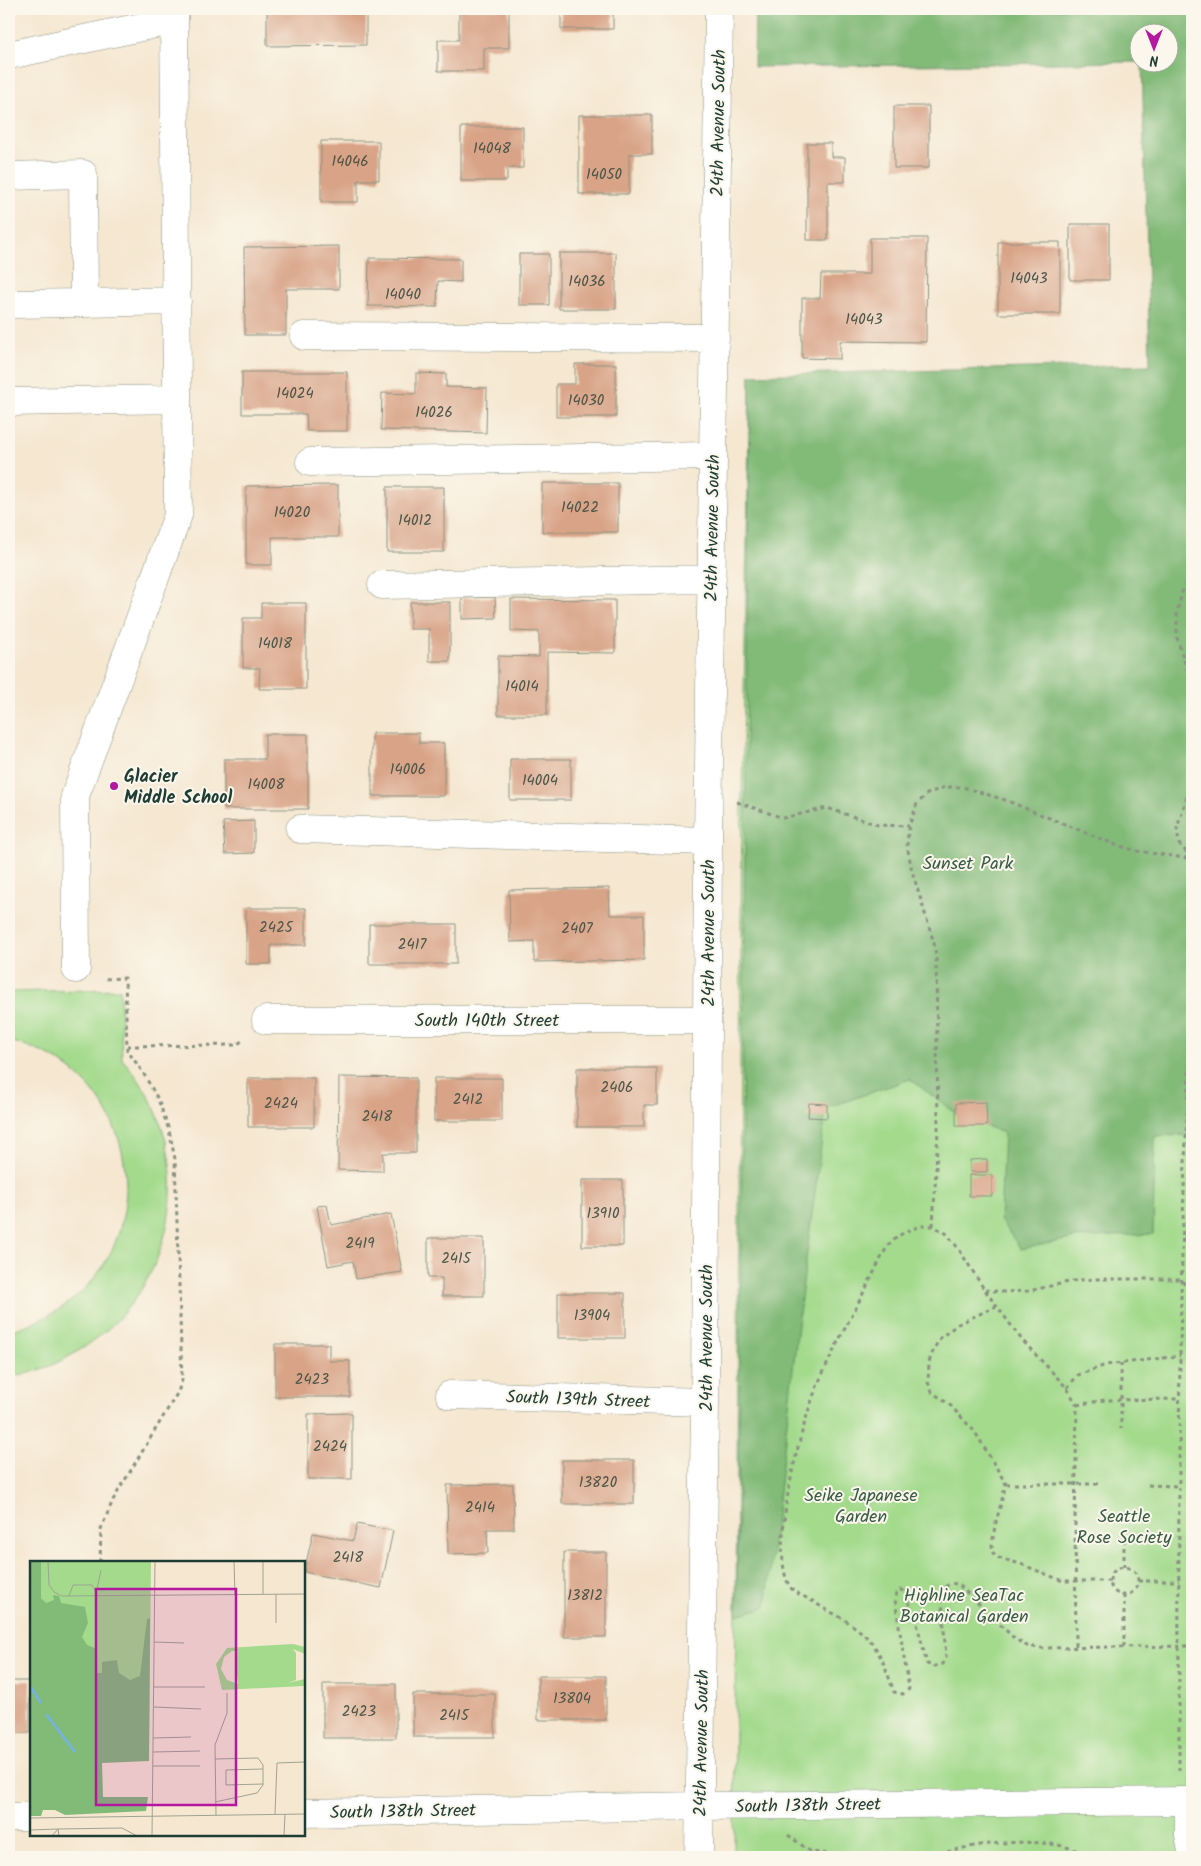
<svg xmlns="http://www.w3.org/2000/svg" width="1201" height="1866" font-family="Kalam,sans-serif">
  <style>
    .green { fill: #a3da8c; stroke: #618c60 }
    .forest { fill: #82ba78; stroke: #507c56 }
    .building { fill: #d8a386 }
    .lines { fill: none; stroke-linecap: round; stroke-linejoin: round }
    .minor-casing { stroke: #8a9282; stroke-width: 29 }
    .path { stroke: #8a9282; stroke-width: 3; stroke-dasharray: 4 4; stroke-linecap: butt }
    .minor { stroke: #fff; stroke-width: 28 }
    .poi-dot { fill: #b5179e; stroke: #fbf7ec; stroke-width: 2 }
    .labels { text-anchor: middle; stroke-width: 4; stroke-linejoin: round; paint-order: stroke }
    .number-label { font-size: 15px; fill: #4d5648 }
    .street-label { font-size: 18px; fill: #1f3d34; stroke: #fbf7ec }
    .poi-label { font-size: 18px; font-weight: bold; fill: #1f3d34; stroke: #fbf7ec; text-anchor: start }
    .park-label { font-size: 18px; fill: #395c46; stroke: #fbf7ec }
    .inset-river { fill: none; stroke: #73b3e6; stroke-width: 2.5 }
    .inset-road { fill: none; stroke: #9fa392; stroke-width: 1 }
    .view { fill: #b5179e; fill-opacity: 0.15; stroke: #b5179e; stroke-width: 2.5 }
    .inset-edge { fill: none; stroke: #1f3d34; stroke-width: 2.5 }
  </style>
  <rect width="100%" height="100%" fill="#fbf7ec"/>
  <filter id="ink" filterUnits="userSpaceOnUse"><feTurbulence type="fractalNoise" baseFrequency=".02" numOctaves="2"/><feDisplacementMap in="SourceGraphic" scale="10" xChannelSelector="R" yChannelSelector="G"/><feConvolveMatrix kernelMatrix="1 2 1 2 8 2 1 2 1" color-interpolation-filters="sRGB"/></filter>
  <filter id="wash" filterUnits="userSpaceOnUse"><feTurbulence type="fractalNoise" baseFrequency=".0096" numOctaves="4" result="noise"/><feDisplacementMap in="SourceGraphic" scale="20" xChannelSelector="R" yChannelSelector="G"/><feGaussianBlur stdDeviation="1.12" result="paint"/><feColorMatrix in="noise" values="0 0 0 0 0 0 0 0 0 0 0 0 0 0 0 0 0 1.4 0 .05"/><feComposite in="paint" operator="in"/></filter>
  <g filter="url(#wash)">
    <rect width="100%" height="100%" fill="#f5e7d0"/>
    <path class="green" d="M 750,375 L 1192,835 L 1192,1857 L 734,1857 L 742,801 Z
      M 120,989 L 122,1059 C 201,1145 182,1282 86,1346 C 64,1361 35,1375 9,1376 L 9,1331 C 35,1323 59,1313 79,1294 C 143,1237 141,1130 76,1074 C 56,1057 34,1047 9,1041 L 9,992 Z"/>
    <path class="forest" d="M 755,9 L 1192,9 L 1192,1135 L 1155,1136 L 1153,1234 L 1075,1238 L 1021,1249 L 1000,1220 L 1004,1133 L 961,1117 L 910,1079 L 826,1108 L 801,1298 L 766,1607 L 737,1615 L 750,375 L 1150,365 L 1142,63 L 1168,62 L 1168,32 L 1138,32 L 1138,62 L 754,67 Z"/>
    <g id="blocks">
      <path class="building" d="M 267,9 L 366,9 L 366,45 L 267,46 Z
        M 459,9 L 509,9 L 509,48 L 484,48 L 484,71 L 438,71 L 438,40 L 459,40 Z
        M 561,9 L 613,9 L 613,29 L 561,29 Z
        M 894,106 L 929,106 L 929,168 L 894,168 Z
        M 579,115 L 652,115 L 652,154 L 629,154 L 629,194 L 579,194 Z
        M 461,127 L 523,127 L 523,168 L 507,168 L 507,181 L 461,181 Z
        M 321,141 L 379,141 L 379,180 L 358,180 L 358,202 L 321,202 Z
        M 807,143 L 831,143 L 831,157 L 845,157 L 845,182 L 828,182 L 828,240 L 807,240 Z
        M 1070,224 L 1109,224 L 1109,280 L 1070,280 Z
        M 870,238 L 927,238 L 926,342 L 840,341 L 840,359 L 802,358 L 802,298 L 820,298 L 821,274 L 870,274 Z
        M 998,242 L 1060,242 L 1060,314 L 998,314 Z
        M 339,246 L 339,289 L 286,289 L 286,335 L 245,335 L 244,247 Z
        M 559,253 L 616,253 L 616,309 L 559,309 Z
        M 519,254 L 549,254 L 549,305 L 519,305 Z
        M 369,258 L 461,259 L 461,282 L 438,281 L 437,307 L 368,306 Z
        M 575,364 L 616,364 L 616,417 L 556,417 L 556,384 L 575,384 Z
        M 242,372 L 347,372 L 347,431 L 307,431 L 306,414 L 242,414 Z
        M 416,373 L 446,374 L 446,387 L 487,388 L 486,433 L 381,430 L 382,393 L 416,394 Z
        M 542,483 L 618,483 L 618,532 L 542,532 Z
        M 338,485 L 338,537 L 272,537 L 272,565 L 246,565 L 246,486 Z
        M 387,487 L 444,487 L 444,552 L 387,552 Z
        M 495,597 L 496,618 L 462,619 L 462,598 Z
        M 511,599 L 615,600 L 615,653 L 547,652 L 547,715 L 498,715 L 498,656 L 539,657 L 539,632 L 511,631 Z
        M 410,602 L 450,602 L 450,661 L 429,661 L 429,629 L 410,629 Z
        M 261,603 L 306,603 L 306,689 L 259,689 L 260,668 L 243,668 L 243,618 L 261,618 Z
        M 372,733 L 419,733 L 419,743 L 444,743 L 444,796 L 372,796 Z
        M 265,734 L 308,734 L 308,809 L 224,809 L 224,759 L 265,759 Z
        M 510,759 L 571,759 L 571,800 L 510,800 Z
        M 254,821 L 254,853 L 225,854 L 223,822 Z
        M 609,888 L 610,915 L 644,915 L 644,960 L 534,962 L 534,941 L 510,942 L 509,890 Z
        M 246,908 L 306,908 L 306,945 L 271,945 L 271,964 L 246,964 Z
        M 369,924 L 456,924 L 456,964 L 369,964 Z
        M 577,1068 L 657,1068 L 657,1105 L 644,1105 L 644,1127 L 577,1127 Z
        M 339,1077 L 416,1078 L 416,1153 L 383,1153 L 383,1171 L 338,1170 Z
        M 248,1078 L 314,1078 L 314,1127 L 248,1127 Z
        M 434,1078 L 502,1078 L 502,1121 L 434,1121 Z
        M 986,1102 L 987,1126 L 956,1126 L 956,1103 Z
        M 809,1103 L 827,1104 L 827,1118 L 808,1117 Z
        M 987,1159 L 987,1172 L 970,1172 L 970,1160 Z
        M 969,1175 L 992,1175 L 992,1196 L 969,1196 Z
        M 582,1180 L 623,1180 L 623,1246 L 582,1246 Z
        M 327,1205 L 331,1225 L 391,1214 L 402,1272 L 356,1279 L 353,1261 L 328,1266 L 317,1206 Z
        M 428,1238 L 484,1238 L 484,1296 L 442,1296 L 442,1278 L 428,1278 Z
        M 558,1293 L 625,1293 L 625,1338 L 558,1338 Z
        M 275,1344 L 329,1344 L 329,1361 L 350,1361 L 350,1397 L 275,1397 Z
        M 352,1413 L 352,1479 L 308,1479 L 308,1414 Z
        M 562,1460 L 634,1460 L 634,1504 L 562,1504 Z
        M 513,1484 L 514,1529 L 487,1529 L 488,1553 L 448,1554 L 447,1485 Z
        M 357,1524 L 393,1531 L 381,1588 L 304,1572 L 313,1533 L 353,1541 Z
        M 564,1552 L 606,1552 L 606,1637 L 564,1637 Z
        M 538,1676 L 606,1676 L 606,1720 L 538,1720 Z
        M 9,1681 L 30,1681 L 30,1733 L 9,1733 Z
        M 323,1684 L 396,1684 L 396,1738 L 323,1738 Z
        M 413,1694 L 495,1694 L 495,1737 L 413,1737 Z"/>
    </g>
  </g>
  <g filter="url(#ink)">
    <use href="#blocks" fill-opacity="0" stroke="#8a9282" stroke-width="1"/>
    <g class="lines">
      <g class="minor-casing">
        <path id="minor" d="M 9,55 L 174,20
          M 9,176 L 83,174 L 84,303 L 9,304
          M 84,303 L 177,301
          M 304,336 L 715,338
          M 9,402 L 177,399
          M 310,462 L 713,456
          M 382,585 L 712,579
          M 300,829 L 708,841
          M 76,969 L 75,796 L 178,515 L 174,9
          M 266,1020 L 707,1020
          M 450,1395 L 705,1402
          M 1189,1801 L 1189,1835 L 1192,1851
          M 304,1813 L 700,1806 L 1192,1801
          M 9,1817 L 31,1817
          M 699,1857 L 705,1402 L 708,841 L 719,9"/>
      </g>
      <path class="path" d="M 1192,568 L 1190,578 L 1183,589 L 1177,612 L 1177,638 L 1192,685
        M 737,802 L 783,818 L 827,808 L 878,825 L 909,826
        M 1192,858 L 1179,844 L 1177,828 L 1187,797 L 1192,745
        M 127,1046 L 237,1045 L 244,1039
        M 933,1226 L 938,1130 L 936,957 L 934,943 L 912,871 L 907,845 L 909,826 L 917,804 L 927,794 L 944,787 L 963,787 L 1005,800 L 1116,845 L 1137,851 L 1192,859
        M 1183,1240 L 1192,1241
        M 985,1290 L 1003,1292 L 1028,1291 L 1078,1280 L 1096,1279 L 1181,1279 L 1192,1295
        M 997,1306 L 958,1324 L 940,1338 L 934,1349 L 929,1362 L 928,1382 L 932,1392 L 951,1406 L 975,1432 L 1006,1484 L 995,1526 L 992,1545 L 993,1553 L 999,1558 L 1021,1564 L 1063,1581 L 1110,1581
        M 1121,1363 L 1121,1429
        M 1067,1388 L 1078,1375 L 1106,1365 L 1180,1356
        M 1077,1405 L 1105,1400 L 1179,1399
        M 1006,1484 L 1101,1484
        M 1148,1485 L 1179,1486
        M 100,1562 L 101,1529 L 113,1500 L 178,1392 L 182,1380 L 175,1159 L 169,1130 L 158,1099 L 142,1071 L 127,1050 L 125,978 L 103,979
        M 1124,1567 L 1124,1536
        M1110 1581a14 14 0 1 1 28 0a14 14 0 1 1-28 0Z
        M 1138,1581 L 1179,1581
        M 1124,1595 L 1124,1646
        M 1076,1646 L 1075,1522 L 1077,1405 L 1067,1388 L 1022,1340 L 984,1289 L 958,1248 L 946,1233 L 933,1226 L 923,1226 L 911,1229 L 900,1235 L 888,1245 L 879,1262 C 859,1303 836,1343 818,1384 C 802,1421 766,1555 791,1588 C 796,1594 808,1598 814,1602 C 822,1608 831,1612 840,1617 C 877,1640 880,1652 894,1692 L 903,1694 L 909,1689 L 895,1600 L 897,1592 L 900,1590 L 904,1591 L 916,1620 L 927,1664 L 935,1666 L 943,1664 L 946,1658 L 942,1600 L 946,1586 L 952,1583 L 959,1585 L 1015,1639 L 1027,1646 L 1040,1648 L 1192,1646
        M 1179,1771 C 1179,1523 1176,1275 1192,1027
        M 788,1835 L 811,1852 L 859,1857
        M 932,1857 C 968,1843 1021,1839 1058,1845 C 1068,1847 1078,1851 1088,1855 L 1091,1857"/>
      <use href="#minor" class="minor"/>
    </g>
  </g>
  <circle class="poi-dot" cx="114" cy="786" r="5"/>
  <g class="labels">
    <g class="number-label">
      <text x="492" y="153">14048</text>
      <text x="350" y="166">14046</text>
      <text x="604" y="179">14050</text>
      <text x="1029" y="283">14043</text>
      <text x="587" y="286">14036</text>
      <text x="403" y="299">14040</text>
      <text x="864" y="324">14043</text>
      <text x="295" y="398">14024</text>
      <text x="586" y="405">14030</text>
      <text x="434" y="417">14026</text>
      <text x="580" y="512">14022</text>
      <text x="292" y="517">14020</text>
      <text x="415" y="525">14012</text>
      <text x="275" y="648">14018</text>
      <text x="522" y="691">14014</text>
      <text x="408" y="774">14006</text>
      <text x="540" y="785">14004</text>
      <text x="266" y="789">14008</text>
      <text x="276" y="932">2425</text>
      <text x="577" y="933">2407</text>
      <text x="412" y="949">2417</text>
      <text x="617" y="1092">2406</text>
      <text x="468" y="1104">2412</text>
      <text x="281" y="1108">2424</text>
      <text x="377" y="1121">2418</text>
      <text x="603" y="1218">13910</text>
      <text x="360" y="1248">2419</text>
      <text x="456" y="1263">2415</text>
      <text x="592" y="1320">13904</text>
      <text x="312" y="1384">2423</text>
      <text x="330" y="1451">2424</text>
      <text x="598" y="1487">13820</text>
      <text x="480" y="1512">2414</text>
      <text x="348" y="1562">2418</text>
      <text x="585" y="1600">13812</text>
      <text x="572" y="1703">13804</text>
      <text x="359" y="1716">2423</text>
      <text x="454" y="1720">2415</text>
    </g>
    <g class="street-label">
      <text transform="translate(718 123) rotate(-89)" y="6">24th Avenue South</text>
      <text transform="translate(712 528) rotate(-89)" y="6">24th Avenue South</text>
      <text transform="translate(708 933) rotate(-90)" y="6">24th Avenue South</text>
      <text x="487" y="1026">South 140th Street</text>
      <text transform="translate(706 1338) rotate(-90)" y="6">24th Avenue South</text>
      <text transform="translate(578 1399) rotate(2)" y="6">South 139th Street</text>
      <text transform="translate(701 1743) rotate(-89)" y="6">24th Avenue South</text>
      <text transform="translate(808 1805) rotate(-1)" y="6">South 138th Street</text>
      <text transform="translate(403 1811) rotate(-1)" y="6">South 138th Street</text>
    </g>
    <g class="poi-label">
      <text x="124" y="782">Glacier<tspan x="124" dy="21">Middle School</tspan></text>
    </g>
    <g class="park-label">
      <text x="968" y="869">Sunset Park</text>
      <text x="861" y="1501">Seike Japanese<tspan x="861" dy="21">Garden</tspan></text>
      <text x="1124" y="1522">Seattle<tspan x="1124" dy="21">Rose Society</tspan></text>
      <text x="964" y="1601">Highline SeaTac<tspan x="964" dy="21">Botanical Garden</tspan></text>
    </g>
  </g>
  <g transform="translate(30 1561)">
    <rect width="275" height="275" fill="#f5e7d0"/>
    <path d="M 11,0 L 121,0 L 119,200 L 11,37 ZM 263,83 L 275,86 L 275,93 L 263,88 L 266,92 L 266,119 L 257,122 L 275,118 L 274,125 L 192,129 L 186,103 L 197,87 ZM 202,90 L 208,90 L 205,93 L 208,123 L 197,119 L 191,108 L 194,96 Z" fill="#a3da8c" fill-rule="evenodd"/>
    <path d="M 0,0 L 11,0 L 11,37 L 16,42 L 24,39 L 23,34 L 29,35 L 31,42 L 55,46 L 58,62 L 52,76 L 57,84 L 67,88 L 66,112 L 72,112 L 72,101 L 87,99 L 89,112 L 100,119 L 110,115 L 117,58 L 120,57 L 119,200 L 72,202 L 73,236 L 118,236 L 116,250 L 35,254 L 25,249 L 13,249 L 11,255 L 0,255 Z" fill="#82ba78"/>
    <path class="inset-river" d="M 0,125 L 11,142M 16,153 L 45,191"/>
    <path class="inset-road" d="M 18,0 L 19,24 L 24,31 L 32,35 L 275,33M 204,0 L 205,33M 67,28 L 71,9M 233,33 L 233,0M 246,33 L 246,62M 39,35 L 43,24 L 62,24 L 68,35M 124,81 L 154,82M 124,126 L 175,126M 124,146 L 171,148M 123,177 L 161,176M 123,191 L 170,190M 185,198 L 228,197 L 233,204 L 233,224 L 227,232 L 185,241M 123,205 L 170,205M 233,223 L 196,224 L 196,209 L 233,208M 245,253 L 247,202 L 275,201M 186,254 L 185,184 L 197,152 L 197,132M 0,257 L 275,253M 0,269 L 28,268 L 22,275M 29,275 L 28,268 L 92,267 L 107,275M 122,275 L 125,0M 254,275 L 255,253"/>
    <path class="view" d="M 66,28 L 206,28 L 206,244 L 66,244 Z"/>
    <rect width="275" height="275" class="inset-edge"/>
  </g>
  <rect width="1201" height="1866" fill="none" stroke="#fbf7ec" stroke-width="30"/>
  <g transform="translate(1154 48) rotate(180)"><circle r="24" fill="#fbf7ec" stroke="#a3ada2"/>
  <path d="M0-4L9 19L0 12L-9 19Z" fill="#b5179e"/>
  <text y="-8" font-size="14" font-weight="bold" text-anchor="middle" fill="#1f3d34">N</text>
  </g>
</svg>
